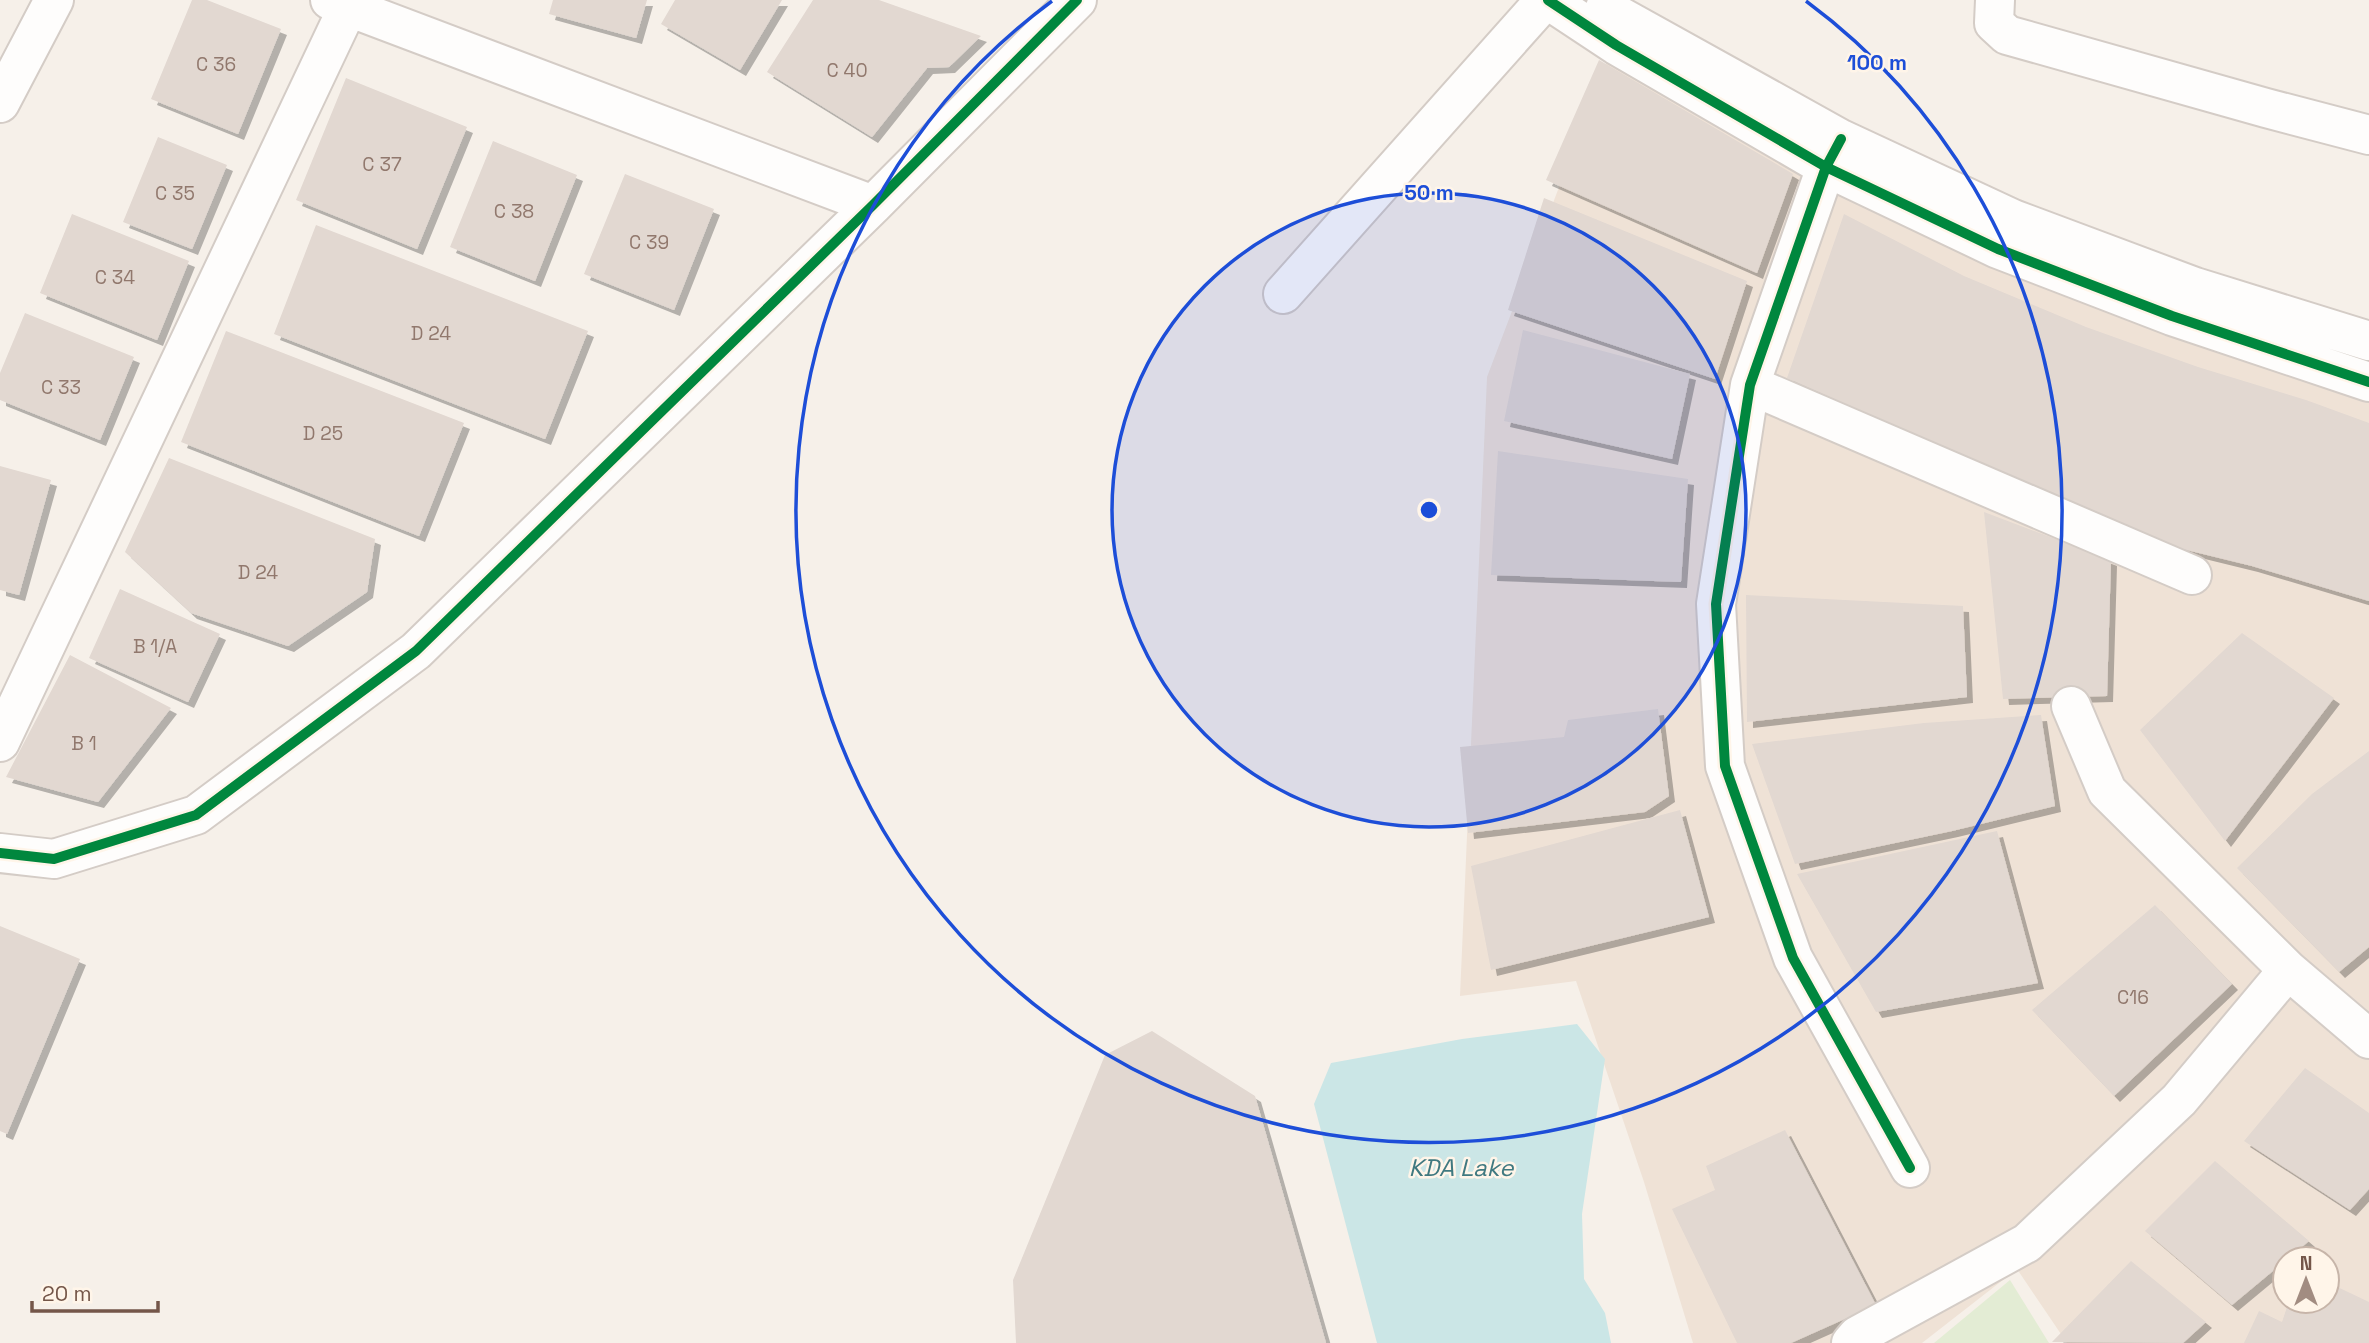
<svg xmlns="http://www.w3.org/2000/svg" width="2369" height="1343" font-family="'Space Grotesk',sans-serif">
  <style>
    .residential { fill: #efe2d6; fill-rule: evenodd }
    .green { fill: #e3ecd4 }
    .water { fill: #cbe6e6 }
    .building { fill: #e2d8d1; filter: url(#shadow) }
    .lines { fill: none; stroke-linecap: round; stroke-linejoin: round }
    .minor-casing { stroke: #d4ccc6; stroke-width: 42 }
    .minor { stroke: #fefdfc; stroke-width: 38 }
    .cycleway-casing { stroke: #fff5e9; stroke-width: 15 }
    .cycleway { stroke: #00873e; stroke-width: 10 }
    .ring { fill: none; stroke: #1d4ed8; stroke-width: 3.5 }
    .labels { text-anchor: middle; stroke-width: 5; stroke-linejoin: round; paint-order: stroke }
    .number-label { font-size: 19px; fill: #91786d }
    .water-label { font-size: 24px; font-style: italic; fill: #407980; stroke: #fff5e9 }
    .centre { fill: #1d4ed8; stroke: #fff5e9; stroke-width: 3.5 }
    .ring-label { font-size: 21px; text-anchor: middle; font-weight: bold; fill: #1d4ed8; stroke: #fff5e9; stroke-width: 5; stroke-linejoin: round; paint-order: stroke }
  </style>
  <defs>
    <filter id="shadow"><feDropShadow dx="6" dy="6" stdDeviation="0" flood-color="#0004"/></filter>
  </defs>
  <rect width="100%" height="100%" fill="#f6f0e9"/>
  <path class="residential" d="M 1619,29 L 2208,312 L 2369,362 L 2369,1343 L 2067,1343 L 2017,1269 L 1922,1343 L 1693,1343 L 1644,1182 L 1576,981 L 1460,996 L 1487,377 ZM 2285,1259 L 2327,1259 L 2327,1301 L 2285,1301 Z"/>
  <path class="green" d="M 2010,1280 L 2049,1343 L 1934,1343 Z"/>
  <path class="water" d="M 1577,1024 L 1605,1059 L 1582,1214 L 1584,1279 L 1605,1313 L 1611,1343 L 1377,1343 L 1314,1104 L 1331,1063 L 1462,1039 Z"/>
  <path class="building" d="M 192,0 L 207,0 L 281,29 L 238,134 L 151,99 Z
    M 553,0 L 647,0 L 636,38 L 549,14 Z
    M 675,0 L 782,0 L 740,70 L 661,24 Z
    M 813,0 L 879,0 L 981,36 L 949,67 L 927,68 L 872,137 L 767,72 Z
    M 1599,60 L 1793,174 L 1757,273 L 1546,180 Z
    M 346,78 L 467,127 L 417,249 L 296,200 Z
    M 158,137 L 227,165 L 192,249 L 123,222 Z
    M 493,141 L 577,175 L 535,281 L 450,247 Z
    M 625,174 L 714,209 L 674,310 L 584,274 Z
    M 1544,198 L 1747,281 L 1715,379 L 1508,310 Z
    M 72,214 L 189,261 L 157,340 L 40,293 Z
    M 1844,214 L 1964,276 L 2086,327 L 2198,367 L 2306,400 L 2369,423 L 2369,601 L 2252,566 L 2150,541 L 1787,378 Z
    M 316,225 L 588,331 L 545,439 L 274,334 Z
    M 25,313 L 134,357 L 100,440 L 0,400 L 0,373 Z
    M 1523,330 L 1690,374 L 1672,459 L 1504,421 Z
    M 226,331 L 464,423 L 419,536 L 181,442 Z
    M 1498,451 L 1688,479 L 1681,582 L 1491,575 Z
    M 169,458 L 375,539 L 367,592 L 288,646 L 191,613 L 125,552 Z
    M 0,466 L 51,480 L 19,595 L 0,590 Z
    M 1984,512 L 2111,560 L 2107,696 L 2003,699 Z
    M 120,589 L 220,634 L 188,702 L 89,658 Z
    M 1746,595 L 1963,606 L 1967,697 L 1747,722 Z
    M 2242,633 L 2334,698 L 2225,841 L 2140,730 Z
    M 70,655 L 171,708 L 98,802 L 6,777 Z
    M 1658,709 L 1669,796 L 1645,812 L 1468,833 L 1460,747 L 1564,737 L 1568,720 Z
    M 2041,715 L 2055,806 L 1952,831 L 1795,864 L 1752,744 L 1924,723 Z
    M 2369,751 L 2369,947 L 2339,972 L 2237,868 L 2312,794 Z
    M 1680,810 L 1709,917 L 1491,970 L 1471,866 Z
    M 1997,831 L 2038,983 L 1876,1012 L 1797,874 Z
    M 2155,905 L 2232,984 L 2114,1096 L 2032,1010 Z
    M 0,926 L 80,959 L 7,1134 L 0,1131 Z
    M 1152,1031 L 1255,1096 L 1326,1343 L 1016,1343 L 1013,1280 L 1105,1055 Z
    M 2305,1068 L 2369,1113 L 2369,1189 L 2350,1210 L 2244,1141 Z
    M 1785,1130 L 1876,1305 L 1791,1343 L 1737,1343 L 1672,1209 L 1715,1190 L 1706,1166 Z
    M 2215,1161 L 2309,1241 L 2232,1305 L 2145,1231 Z
    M 2131,1261 L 2206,1322 L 2183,1343 L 2052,1342 Z
    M 2327,1282 L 2369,1302 L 2369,1343 L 2244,1343 L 2259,1311 L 2282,1322 L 2289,1301 L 2327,1301 Z"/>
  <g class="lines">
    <g class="minor-casing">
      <path id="minor" d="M 330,0 L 873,205
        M 1548,0 L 1616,45 L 1826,167 L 1998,249 L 2172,316 L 2369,382
        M 1995,0 L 1994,23 L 2007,35 L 2266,108 L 2369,135
        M 1605,8 L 1841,139 L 2013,219 L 2195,287 L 2369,341
        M 0,103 L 54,0
        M 1841,139 L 1826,167 L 1750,385 L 1716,604 L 1725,766 L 1793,958 L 1910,1168
        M 1283,294 L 1545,0
        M 1750,385 L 2192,575
        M 2071,706 L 2107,791 L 2288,970 L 2369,1039
        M 0,742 L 348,7
        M 0,853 L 54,859 L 196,815 L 416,651 L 873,205 L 1077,0
        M 1851,1343 L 1857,1336 L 2027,1243 L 2179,1100 L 2288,970"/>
    </g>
    <use href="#minor" class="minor"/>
    <g class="cycleway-casing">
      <path id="cycleway" d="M 1548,0 L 1616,45 L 1826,167 L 1998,249 L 2172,316 L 2369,382
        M 1841,139 L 1826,167 L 1750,385 L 1716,604 L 1725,766 L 1793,958 L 1910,1168
        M 0,853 L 54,859 L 196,815 L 416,651 L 873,205 L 1077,0"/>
    </g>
    <use href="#cycleway" class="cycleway"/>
  </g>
  <circle cx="1429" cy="510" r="317" fill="#1d4ed8" fill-opacity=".12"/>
  <g class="ring">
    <circle cx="1429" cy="510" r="317"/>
    <path d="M1806 1A633 633 0 1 1 1052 1"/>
  </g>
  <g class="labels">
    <g class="number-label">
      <text x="216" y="71">C 36</text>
      <text x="847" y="77">C 40</text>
      <text x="382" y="171">C 37</text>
      <text x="175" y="200">C 35</text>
      <text x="514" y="218">C 38</text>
      <text x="649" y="249">C 39</text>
      <text x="115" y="284">C 34</text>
      <text x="431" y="340">D 24</text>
      <text x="61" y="394">C 33</text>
      <text x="323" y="440">D 25</text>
      <text x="258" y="579">D 24</text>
      <text x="155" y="653">B 1/A</text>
      <text x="84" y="750">B 1</text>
      <text x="2133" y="1004">C16</text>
    </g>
    <g class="water-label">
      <text x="1461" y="1176">KDA Lake</text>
    </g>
  </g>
  <circle cx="1429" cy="510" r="10" class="centre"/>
  <g class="ring-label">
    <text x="1877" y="70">100 m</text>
    <text x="1429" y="200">50 m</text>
  </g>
  <g transform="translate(2306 1280)"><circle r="33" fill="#fff5e9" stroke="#c7b5a9" stroke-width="2"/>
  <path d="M0-5L12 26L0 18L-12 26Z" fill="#a28c81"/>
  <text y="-10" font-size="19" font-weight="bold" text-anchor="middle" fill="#745649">N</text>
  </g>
  <path d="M32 1301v10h126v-10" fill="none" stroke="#745649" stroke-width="3.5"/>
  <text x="42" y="1301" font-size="21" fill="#745649" stroke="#fff5e9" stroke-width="5" paint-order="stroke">20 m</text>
</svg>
